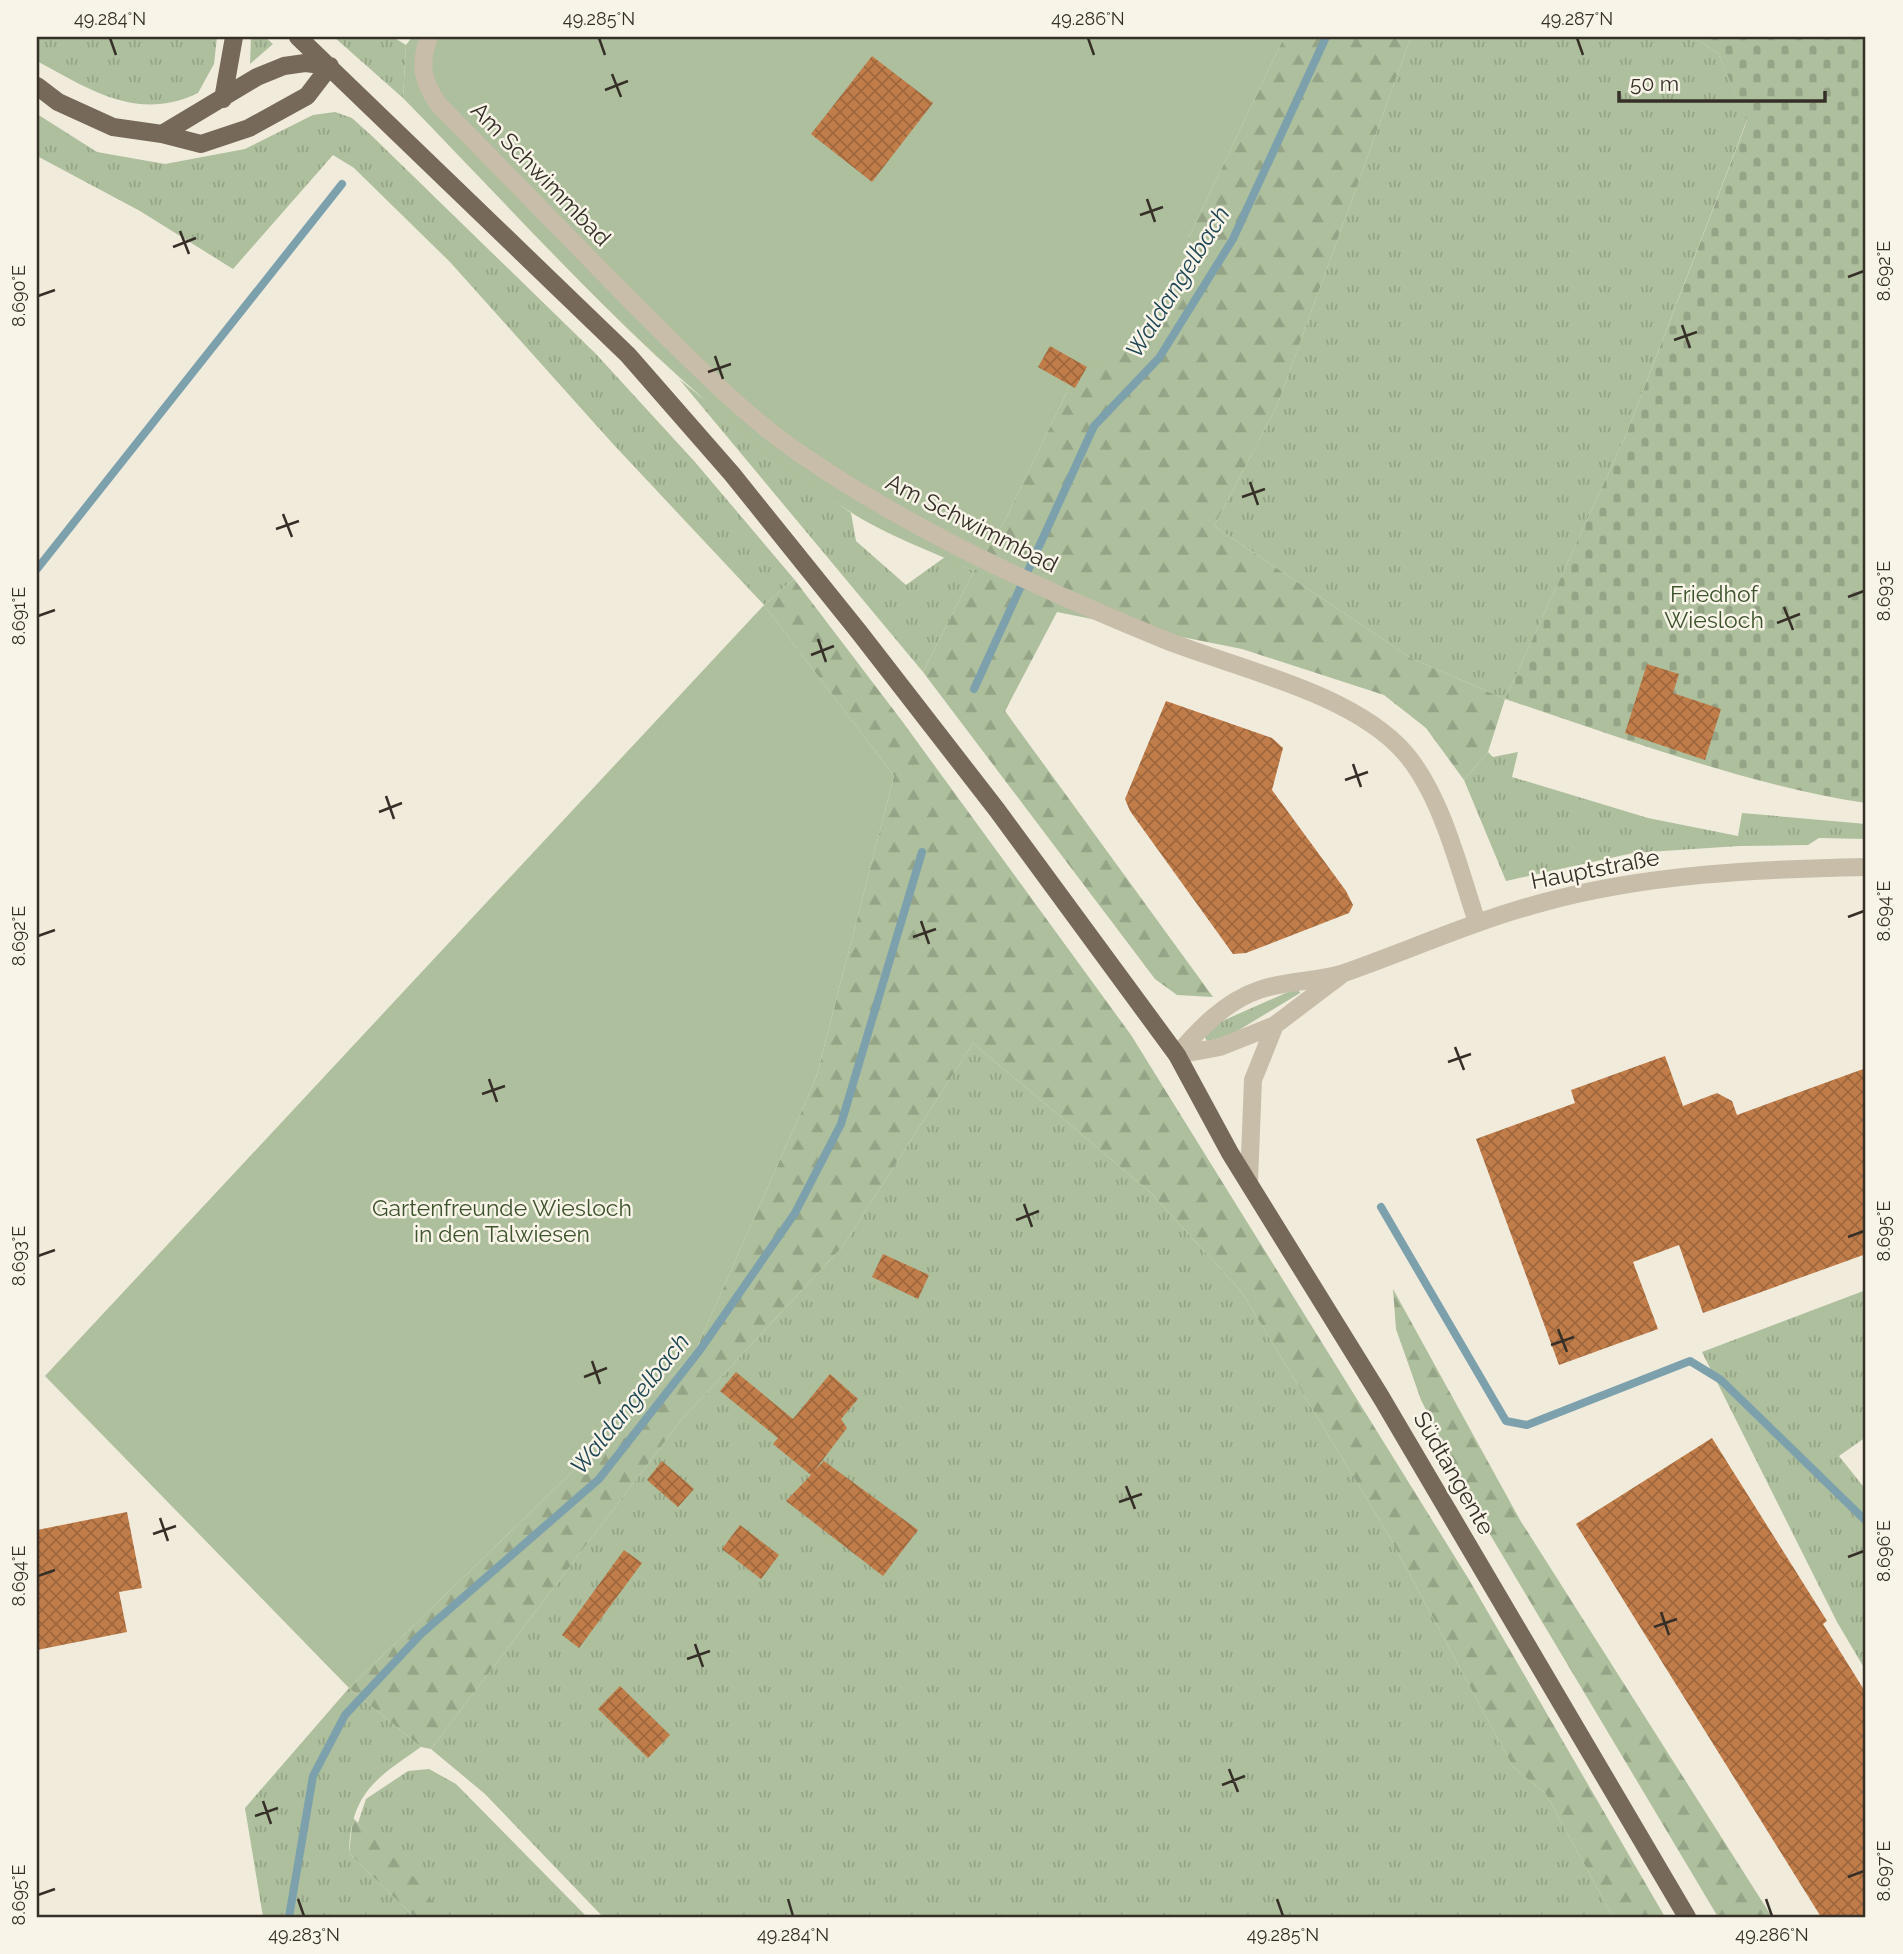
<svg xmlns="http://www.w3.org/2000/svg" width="1903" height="1954" font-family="Raleway,sans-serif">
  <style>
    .grass { fill: url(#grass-tufts) }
    .forest { fill: url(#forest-firs) }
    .cemetery { fill: url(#cemetery-stones) }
    .garden { fill: #adbf9c }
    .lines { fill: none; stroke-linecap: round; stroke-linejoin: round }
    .stream { stroke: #7ca1ad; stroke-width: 8 }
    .building { fill: url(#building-cross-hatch) }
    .minor { stroke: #c8bda8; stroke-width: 18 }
    .major { stroke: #77695a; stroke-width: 18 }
    .ticks { fill: none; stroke: #352f28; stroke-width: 2.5 }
    .labels { text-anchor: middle; stroke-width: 5; stroke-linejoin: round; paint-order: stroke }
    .street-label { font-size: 23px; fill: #352f28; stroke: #f9f4e8 }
    .park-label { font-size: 23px; fill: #3d532d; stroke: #f9f4e8 }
    .water-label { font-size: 24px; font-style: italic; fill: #1f4755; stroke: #f9f4e8 }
    .neatline { fill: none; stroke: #352f28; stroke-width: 2.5 }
    .ticks-label { font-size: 18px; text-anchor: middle; fill: #352f28 }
  </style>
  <defs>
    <pattern id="grass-tufts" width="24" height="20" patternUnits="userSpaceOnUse" patternTransform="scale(1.75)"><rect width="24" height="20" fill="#adbf9c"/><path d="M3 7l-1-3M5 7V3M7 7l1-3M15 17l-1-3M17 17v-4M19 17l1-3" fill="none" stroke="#95a486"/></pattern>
    <pattern id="forest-firs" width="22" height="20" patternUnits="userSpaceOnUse" patternTransform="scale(1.75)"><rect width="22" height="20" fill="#adbf9c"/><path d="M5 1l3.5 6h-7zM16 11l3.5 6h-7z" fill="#95a486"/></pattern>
    <pattern id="cemetery-stones" width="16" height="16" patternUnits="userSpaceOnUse" patternTransform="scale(1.75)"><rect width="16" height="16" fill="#adbf9c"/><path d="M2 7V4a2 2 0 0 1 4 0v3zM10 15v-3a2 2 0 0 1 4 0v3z" fill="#95a486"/></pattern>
    <pattern id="building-cross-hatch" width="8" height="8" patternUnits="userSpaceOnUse" patternTransform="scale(1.75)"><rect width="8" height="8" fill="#c17d49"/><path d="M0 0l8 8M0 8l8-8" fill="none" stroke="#9e673d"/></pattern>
  </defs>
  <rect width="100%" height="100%" fill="#f1ebdc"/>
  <path class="grass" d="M 37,37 L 217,37 L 214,64 L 198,93 C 138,122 90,90 37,61 Z
    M 251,37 L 265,37 L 273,44 L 250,64 Z
    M 334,37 L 393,37 L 406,45 L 403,98 Z
    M 1411,37 L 1692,37 L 1718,53 L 1747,120 L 1626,435 L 1505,699 L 1411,658 L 1214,526 L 1277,406 Z
    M 335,112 L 352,118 L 373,137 L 596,354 L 695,462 L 794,579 L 764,605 L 613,444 L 450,262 L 354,168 L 333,155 L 233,269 L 140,211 L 37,156 L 37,114 L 97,152 L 165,164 L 245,149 L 313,115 Z
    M 679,379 L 770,453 L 851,513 L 856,541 L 906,585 L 945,557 L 974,571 L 923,672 Z
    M 1488,752 L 1493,757 L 1518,752 L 1512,777 L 1648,818 L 1738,836 L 1742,813 L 1866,824 L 1866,839 L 1819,838 L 1808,845 L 1739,846 L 1633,853 L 1506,881 L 1464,780 Z
    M 1297,988 L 1300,993 L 1229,1036 L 1207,1041 L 1205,1037 L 1211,1026 Z
    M 973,1043 L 1150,1192 L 1241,1291 L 1388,1534 L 1513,1767 L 1546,1794 L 1613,1917 L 603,1917 L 485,1794 L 431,1749 L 682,1419 L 843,1246 Z
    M 1866,1290 L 1866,1437 L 1839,1456 L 1866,1490 L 1866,1671 L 1837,1622 L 1702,1352 Z
    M 349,1688 L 421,1747 C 375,1779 351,1793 349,1853 L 413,1916 L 424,1916 L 427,1891 L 358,1823 L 366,1799 L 408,1771 L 429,1769 L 456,1784 L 587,1917 L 263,1917 L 245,1808 Z"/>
  <path class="forest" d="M 1284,37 L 1411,37 L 1277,406 L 1214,526 L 1411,658 L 1505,699 L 1488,752 L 1464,780 L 1426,728 L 1384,695 L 1242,649 L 1057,612 L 1005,711 L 1213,997 L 1177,995 L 1155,979 L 923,672 L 974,571 L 1005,520 L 1075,375 L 1186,266 L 1188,239 Z
    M 794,579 L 902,721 L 1131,1035 L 1468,1578 L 1665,1917 L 1613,1917 L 1546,1794 L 1513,1767 L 1388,1534 L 1241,1291 L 1150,1192 L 973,1043 L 843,1246 L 682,1419 L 431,1749 L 421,1747 L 349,1688 L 694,1354 L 816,1078 L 894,776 L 764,605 Z
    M 1393,1289 L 1520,1520 L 1772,1917 L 1718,1917 L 1482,1521 L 1421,1400 L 1396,1329 Z
    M 353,1818 L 427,1890 L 433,1904 L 424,1916 L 413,1916 L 349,1853 Z"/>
  <path class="cemetery" d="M 1692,37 L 1866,37 L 1866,803 C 1743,784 1623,738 1505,699 L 1626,435 L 1747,121 L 1718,53 Z"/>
  <path class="garden" d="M 412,37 L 1284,37 L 1188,239 L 1186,266 L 1147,334 L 1075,375 L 1005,520 L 974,571 C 934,552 885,535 849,511 C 679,399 544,242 403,98 L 406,45 Z
    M 764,605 L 894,776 L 816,1078 L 694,1354 L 349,1688 L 45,1376 Z"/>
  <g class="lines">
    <path class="stream" d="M 37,569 L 342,184
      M 974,689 L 1094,426 L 1159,358 L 1233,239 L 1326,37
      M 1381,1207 L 1506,1421 L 1527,1425 L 1690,1361 L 1721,1380 L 1866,1521
      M 289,1917 L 313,1776 L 345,1715 L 421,1634 L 599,1479 L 700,1350 L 795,1213 L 841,1124 L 922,852"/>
  </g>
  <path class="building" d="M 872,56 L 933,103 L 872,182 L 811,134 Z
    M 1050,346 L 1087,367 L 1075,388 L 1038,367 Z
    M 1647,664 L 1679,674 L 1673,693 L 1721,709 L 1705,760 L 1625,733 Z
    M 1166,701 L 1272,738 L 1283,748 L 1272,790 L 1346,891 L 1353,905 L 1349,913 L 1246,953 L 1233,954 L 1130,811 L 1125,799 Z
    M 1665,1056 L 1683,1106 L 1717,1093 L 1732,1101 L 1737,1115 L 1866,1068 L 1866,1254 L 1703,1313 L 1679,1245 L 1633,1262 L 1658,1329 L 1559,1365 L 1476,1139 L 1575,1103 L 1571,1090 Z
    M 883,1254 L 929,1275 L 918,1299 L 872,1277 Z
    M 736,1372 L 793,1419 L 830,1374 L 858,1399 L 841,1419 L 847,1428 L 815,1470 L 824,1461 L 918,1530 L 883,1576 L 786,1501 L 811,1475 L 773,1444 L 778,1438 L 720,1391 Z
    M 1712,1438 L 1827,1621 L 1823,1624 L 1866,1693 L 1866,1917 L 1821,1917 L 1576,1524 Z
    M 662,1461 L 694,1489 L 678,1507 L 647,1480 Z
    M 127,1512 L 142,1588 L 119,1592 L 127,1632 L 37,1650 L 37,1530 Z
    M 740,1525 L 779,1555 L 761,1579 L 722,1549 Z
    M 624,1550 L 642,1563 L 579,1648 L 562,1635 Z
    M 620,1686 L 670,1735 L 648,1758 L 598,1709 Z"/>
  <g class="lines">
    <path class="minor" d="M 429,37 C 419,64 422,81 439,105 C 503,170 567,236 631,301 C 687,356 740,413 805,457 C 917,533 1040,589 1165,640 C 1238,669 1353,693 1405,753 C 1442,796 1459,869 1477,922
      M 1177,1055 C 1199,1029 1226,1001 1259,990 C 1287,980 1319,982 1347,972 C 1412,949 1474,921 1541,903 C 1646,874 1758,869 1866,867
      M 1177,1055 L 1220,1047 L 1275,1025 L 1341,975
      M 1249,1181 L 1253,1080 L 1275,1025"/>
    <path class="major" d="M 298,37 L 628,355 L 732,474 L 859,632 L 997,810 L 1177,1055 L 1230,1153 L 1381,1397 L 1687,1917
      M 37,86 L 58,102 L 113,127 L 162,134 L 201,144 L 249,128 L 307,96 L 330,66
      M 223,99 L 234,37
      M 162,134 L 257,77 L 284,66 L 305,63 L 330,66"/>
  </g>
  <path class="ticks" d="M 110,38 L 116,55M 599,38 L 605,55M 1088,38 L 1094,55M 1577,38 L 1583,55M 612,74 L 621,97M 605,90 L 628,81M 1147,199 L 1155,222M 1140,215 L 1163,207M 180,231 L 189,254M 173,247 L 196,238M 1848,277 L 1864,271M 38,296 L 55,290M 1682,325 L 1690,348M 1674,340 L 1697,332M 715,356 L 723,379M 708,372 L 731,364M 1250,482 L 1258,505M 1242,497 L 1265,489M 283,514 L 292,537M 276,529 L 299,521M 1848,597 L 1864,591M 1784,607 L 1793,630M 38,616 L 55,610M 1777,623 L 1800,614M 818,639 L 826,662M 811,655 L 834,646M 1353,764 L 1361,787M 1345,780 L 1368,772M 386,796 L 394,819M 379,812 L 402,803M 1848,917 L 1864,911M 921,921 L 929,944M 38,936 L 55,930M 913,937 L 936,929M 1455,1047 L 1464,1070M 1448,1062 L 1471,1054M 489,1079 L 497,1102M 482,1094 L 505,1086M 1024,1204 L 1032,1227M 1016,1220 L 1039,1211M 1848,1237 L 1864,1231M 38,1256 L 55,1250M 1558,1329 L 1567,1352M 1551,1345 L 1574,1337M 592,1361 L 600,1384M 584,1377 L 607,1368M 1126,1486 L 1135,1509M 1119,1502 L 1142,1494M 160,1518 L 168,1541M 153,1534 L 176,1526M 1848,1557 L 1864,1551M 38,1576 L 55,1570M 1661,1612 L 1669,1635M 1654,1627 L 1677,1619M 695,1644 L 703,1667M 687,1659 L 710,1651M 1229,1769 L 1238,1792M 1222,1785 L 1245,1776M 263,1801 L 271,1824M 255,1816 L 278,1808M 1848,1877 L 1864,1871M 38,1895 L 55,1889M 298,1899 L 304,1916M 788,1899 L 793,1916M 1277,1899 L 1283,1916M 1766,1899 L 1772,1916"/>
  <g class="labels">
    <g class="street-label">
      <text transform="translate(541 174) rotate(46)" y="8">Am Schwimmbad</text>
      <text transform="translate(972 523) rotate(27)" y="8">Am Schwimmbad</text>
      <text transform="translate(1595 869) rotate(-11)" y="8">Hauptstraße</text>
      <text transform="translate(1454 1473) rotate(60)" y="8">Südtangente</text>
    </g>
    <g class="park-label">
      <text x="1714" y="602">Friedhof<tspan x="1714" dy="26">Wiesloch</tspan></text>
      <text x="502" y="1216">Gartenfreunde Wiesloch<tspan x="502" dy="26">in den Talwiesen</tspan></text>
    </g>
    <g class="water-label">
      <text transform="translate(1178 282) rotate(-58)" y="8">Waldangelbach</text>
      <text transform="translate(630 1404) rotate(-51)" y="8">Waldangelbach</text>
    </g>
  </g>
  <rect width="1903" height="1954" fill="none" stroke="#f9f4e8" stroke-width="77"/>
  <path d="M1619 91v10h206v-10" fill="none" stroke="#352f28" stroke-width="3.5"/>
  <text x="1630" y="91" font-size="21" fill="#352f28" stroke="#f9f4e8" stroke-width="5" paint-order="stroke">50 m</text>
  <rect x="38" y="38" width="1826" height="1878" class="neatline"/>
  <g class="ticks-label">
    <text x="110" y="25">49.284°N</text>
    <text x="599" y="25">49.285°N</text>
    <text x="1088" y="25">49.286°N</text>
    <text x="1577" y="25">49.287°N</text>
    <text transform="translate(1884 271) rotate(-90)" y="6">8.692°E</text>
    <text transform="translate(19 296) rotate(-90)" y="6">8.690°E</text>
    <text transform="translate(1884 591) rotate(-90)" y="6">8.693°E</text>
    <text transform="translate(19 616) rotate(-90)" y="6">8.691°E</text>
    <text transform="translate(1884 911) rotate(-90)" y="6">8.694°E</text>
    <text transform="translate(19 936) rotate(-90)" y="6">8.692°E</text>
    <text transform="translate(1884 1231) rotate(-90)" y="6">8.695°E</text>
    <text transform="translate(19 1256) rotate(-90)" y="6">8.693°E</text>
    <text transform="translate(1884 1551) rotate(-90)" y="6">8.696°E</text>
    <text transform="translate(19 1576) rotate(-90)" y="6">8.694°E</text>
    <text transform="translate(1884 1871) rotate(-90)" y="6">8.697°E</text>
    <text transform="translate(19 1895) rotate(-90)" y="6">8.695°E</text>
    <text x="304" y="1941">49.283°N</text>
    <text x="793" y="1941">49.284°N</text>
    <text x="1283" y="1941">49.285°N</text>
    <text x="1772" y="1941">49.286°N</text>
  </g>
</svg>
